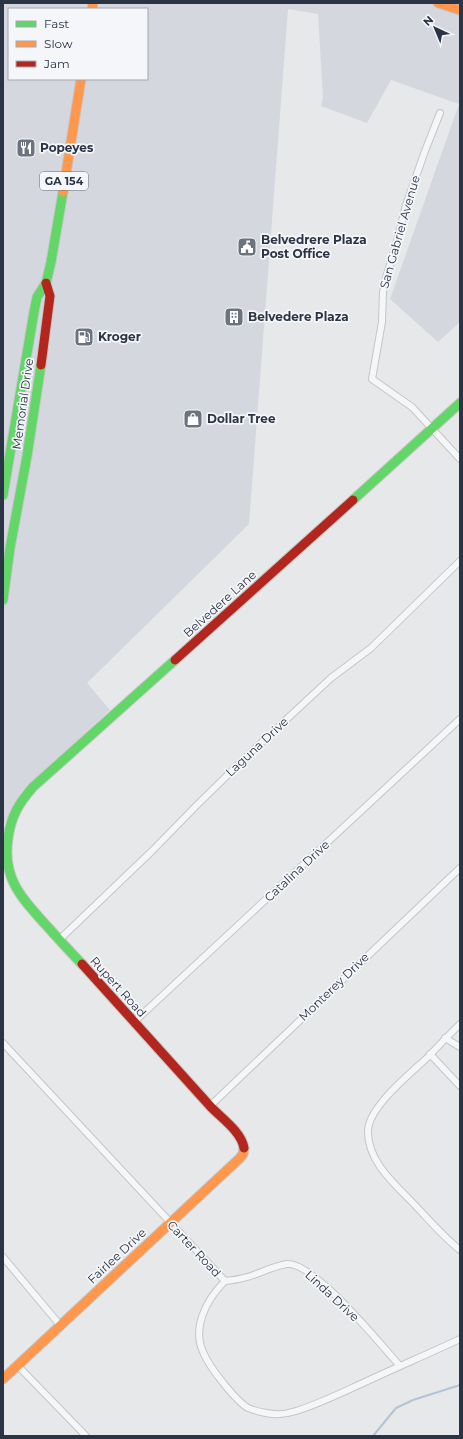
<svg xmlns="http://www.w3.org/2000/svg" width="463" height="1439" font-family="Montserrat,sans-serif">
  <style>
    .built { fill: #d4d7dd; fill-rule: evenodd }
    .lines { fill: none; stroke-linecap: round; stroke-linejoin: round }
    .stream { stroke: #b4c4d5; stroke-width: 2 }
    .street-casing { stroke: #c4c6c8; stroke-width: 8 }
    .fast-casing { stroke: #c4c6c8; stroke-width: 11 }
    .slow-casing { stroke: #c4c6c8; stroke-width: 11 }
    .jam-casing { stroke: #c4c6c8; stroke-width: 11 }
    .street { stroke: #f5f6f7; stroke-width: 6 }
    .fast { stroke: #63d668; stroke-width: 9 }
    .slow { stroke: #ff974d; stroke-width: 9 }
    .jam { stroke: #b3261e; stroke-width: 9 }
    .labels { text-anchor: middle; stroke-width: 3.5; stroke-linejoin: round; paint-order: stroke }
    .shield { fill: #f4f6f9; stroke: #676e7b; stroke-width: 1 }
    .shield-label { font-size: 11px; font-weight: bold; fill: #2b3445 }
    .poi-label { font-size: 12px; font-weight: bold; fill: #2b3445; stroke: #f4f6f9; text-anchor: start }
    .street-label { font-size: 12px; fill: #2b3445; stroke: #f4f6f9 }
  </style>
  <rect width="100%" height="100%" fill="#e6e8ea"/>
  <path class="built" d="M 3,3 L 450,3 L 460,11 L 460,322 L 438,342 L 390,299 L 459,104 L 391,80 L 367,123 L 321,106 L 323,97 L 318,14 L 288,9 L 249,524 L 87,683 L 110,710 L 21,792 L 3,826 L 3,506 L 10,470 L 3,462 ZM 9,9 L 147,9 L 147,79 L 9,79 Z"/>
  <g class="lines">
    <path class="stream" d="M 373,1436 L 396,1408 L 413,1400 L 460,1385"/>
    <g class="street-casing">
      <path id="street" d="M 440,113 L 425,151 L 406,205 L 396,245 L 385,281 L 383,292 L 382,322 L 372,379 L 412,407 L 460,459
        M 59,940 L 152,851 L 197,805 L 247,756 L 331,678 L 371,648 L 460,561
        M 134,1022 L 460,719
        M 460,1024 C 450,1034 440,1044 430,1055 C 414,1071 367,1107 368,1132 C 368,1159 390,1180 408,1198 C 425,1215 441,1235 460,1250
        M 445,1038 L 460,1047
        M 3,1043 L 225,1281
        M 430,1054 L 460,1086
        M 210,1106 L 460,868
        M 3,1257 L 60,1325
        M 225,1281 C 206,1300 191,1329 204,1354 C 210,1368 236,1401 248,1408 C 253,1410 261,1412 266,1413 C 275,1415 287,1414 296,1411 C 319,1404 341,1393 363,1383 C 395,1368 428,1354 460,1339
        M 225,1281 C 231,1280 237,1280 243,1278 C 258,1275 272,1266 287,1264 C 313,1261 381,1345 400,1366
        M 18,1366 L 86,1436"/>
    </g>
    <g class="fast-casing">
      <path id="fast" d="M 3,495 L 34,312 L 37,297 L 46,283 L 51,262 L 63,192
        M 353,500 L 460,403
        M 3,600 L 10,548 L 27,456 L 41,365
        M 82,964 C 69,951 57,937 45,924 C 20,896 2,877 8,838 C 11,816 19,803 33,787 L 175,660"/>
    </g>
    <g class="slow-casing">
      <path id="slow" d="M 438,3 L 460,10
        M 92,9 L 93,3
        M 63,192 L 81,79
        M 3,1379 L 240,1158 L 243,1154 L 244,1148"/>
    </g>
    <g class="jam-casing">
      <path id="jam" d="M 41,365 L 50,296 L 46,283
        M 175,660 L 353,500
        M 82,964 L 210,1106 C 221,1118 241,1131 244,1148"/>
    </g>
    <use href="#street" class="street"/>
    <use href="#fast" class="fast"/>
    <use href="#slow" class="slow"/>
    <use href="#jam" class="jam"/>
  </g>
  <defs>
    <g id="restaurant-square" transform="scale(1)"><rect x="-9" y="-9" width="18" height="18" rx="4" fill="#6c737f" stroke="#f4f6f9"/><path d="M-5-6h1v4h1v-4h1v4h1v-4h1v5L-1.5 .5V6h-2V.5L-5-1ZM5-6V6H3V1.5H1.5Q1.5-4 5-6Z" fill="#fff"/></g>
    <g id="civic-square" transform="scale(1)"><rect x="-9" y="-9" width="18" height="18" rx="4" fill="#6c737f" stroke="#f4f6f9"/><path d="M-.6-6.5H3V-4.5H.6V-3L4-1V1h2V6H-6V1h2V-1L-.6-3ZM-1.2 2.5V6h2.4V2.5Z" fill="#fff"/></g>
    <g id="building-square" transform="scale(1)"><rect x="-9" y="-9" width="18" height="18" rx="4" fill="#6c737f" stroke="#f4f6f9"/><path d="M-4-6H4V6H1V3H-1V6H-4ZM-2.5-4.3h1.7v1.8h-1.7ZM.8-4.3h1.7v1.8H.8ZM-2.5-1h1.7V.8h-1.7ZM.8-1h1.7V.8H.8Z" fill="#fff"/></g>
    <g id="fuel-square" transform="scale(1)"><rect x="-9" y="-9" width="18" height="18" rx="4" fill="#6c737f" stroke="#f4f6f9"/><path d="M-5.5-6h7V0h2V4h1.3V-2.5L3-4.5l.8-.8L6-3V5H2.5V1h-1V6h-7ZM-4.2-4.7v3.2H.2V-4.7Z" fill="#fff"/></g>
    <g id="shop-square" transform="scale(1)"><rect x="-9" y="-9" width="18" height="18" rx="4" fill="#6c737f" stroke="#f4f6f9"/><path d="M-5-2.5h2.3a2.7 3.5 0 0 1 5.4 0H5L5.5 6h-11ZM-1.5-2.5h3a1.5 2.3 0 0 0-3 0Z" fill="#fff"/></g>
  </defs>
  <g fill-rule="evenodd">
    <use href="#restaurant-square" x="26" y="148"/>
    <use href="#civic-square" x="247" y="247"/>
    <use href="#building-square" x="234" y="317"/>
    <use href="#fuel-square" x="84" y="337"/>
    <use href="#shop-square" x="193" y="419"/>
  </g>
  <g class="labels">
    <rect class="shield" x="40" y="172" width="48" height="18" rx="3"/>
    <g class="shield-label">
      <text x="64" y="185">GA 154</text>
    </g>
    <g class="poi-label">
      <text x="40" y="152">Popeyes</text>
      <text x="261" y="244">Belvedrere Plaza<tspan x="261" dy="14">Post Office</tspan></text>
      <text x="248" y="321">Belvedere Plaza</text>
      <text x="98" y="341">Kroger</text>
      <text x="207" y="423">Dollar Tree</text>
    </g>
    <g class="street-label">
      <text transform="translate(400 232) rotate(-74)" y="4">San Gabriel Avenue</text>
      <text transform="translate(23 404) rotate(-82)" y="4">Memorial Drive</text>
      <text transform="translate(220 604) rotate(-42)" y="4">Belvedere Lane</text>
      <text transform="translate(257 747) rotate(-43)" y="4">Laguna Drive</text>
      <text transform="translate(297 871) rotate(-43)" y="4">Catalina Drive</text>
      <text transform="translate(118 987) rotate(48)" y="4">Rupert Road</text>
      <text transform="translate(334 987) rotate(-44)" y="4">Monterey Drive</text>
      <text transform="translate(194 1249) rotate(47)" y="4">Carter Road</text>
      <text transform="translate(117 1256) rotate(-43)" y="4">Fairlee Drive</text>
      <text transform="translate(332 1296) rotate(43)" y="4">Linda Drive</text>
    </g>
  </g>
  <rect width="463" height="1439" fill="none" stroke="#2b3445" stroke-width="8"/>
  <rect x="8" y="8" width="140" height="72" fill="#f4f6f9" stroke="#a4a8b1"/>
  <rect x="16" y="21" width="20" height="6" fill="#63d668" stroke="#a4a8b1"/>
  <text x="44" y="28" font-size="12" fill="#2b3445">Fast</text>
  <rect x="16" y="41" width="20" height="6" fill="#ff974d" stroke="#a4a8b1"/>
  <text x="44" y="48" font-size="12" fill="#2b3445">Slow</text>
  <rect x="16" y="61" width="20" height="6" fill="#b3261e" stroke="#a4a8b1"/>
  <text x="44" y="68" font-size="12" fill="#2b3445">Jam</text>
  <g transform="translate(435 28) rotate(316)" stroke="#f4f6f9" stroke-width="3" paint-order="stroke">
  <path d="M0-3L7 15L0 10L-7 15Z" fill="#2b3445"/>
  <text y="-6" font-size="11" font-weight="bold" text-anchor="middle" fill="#2b3445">N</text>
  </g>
</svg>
